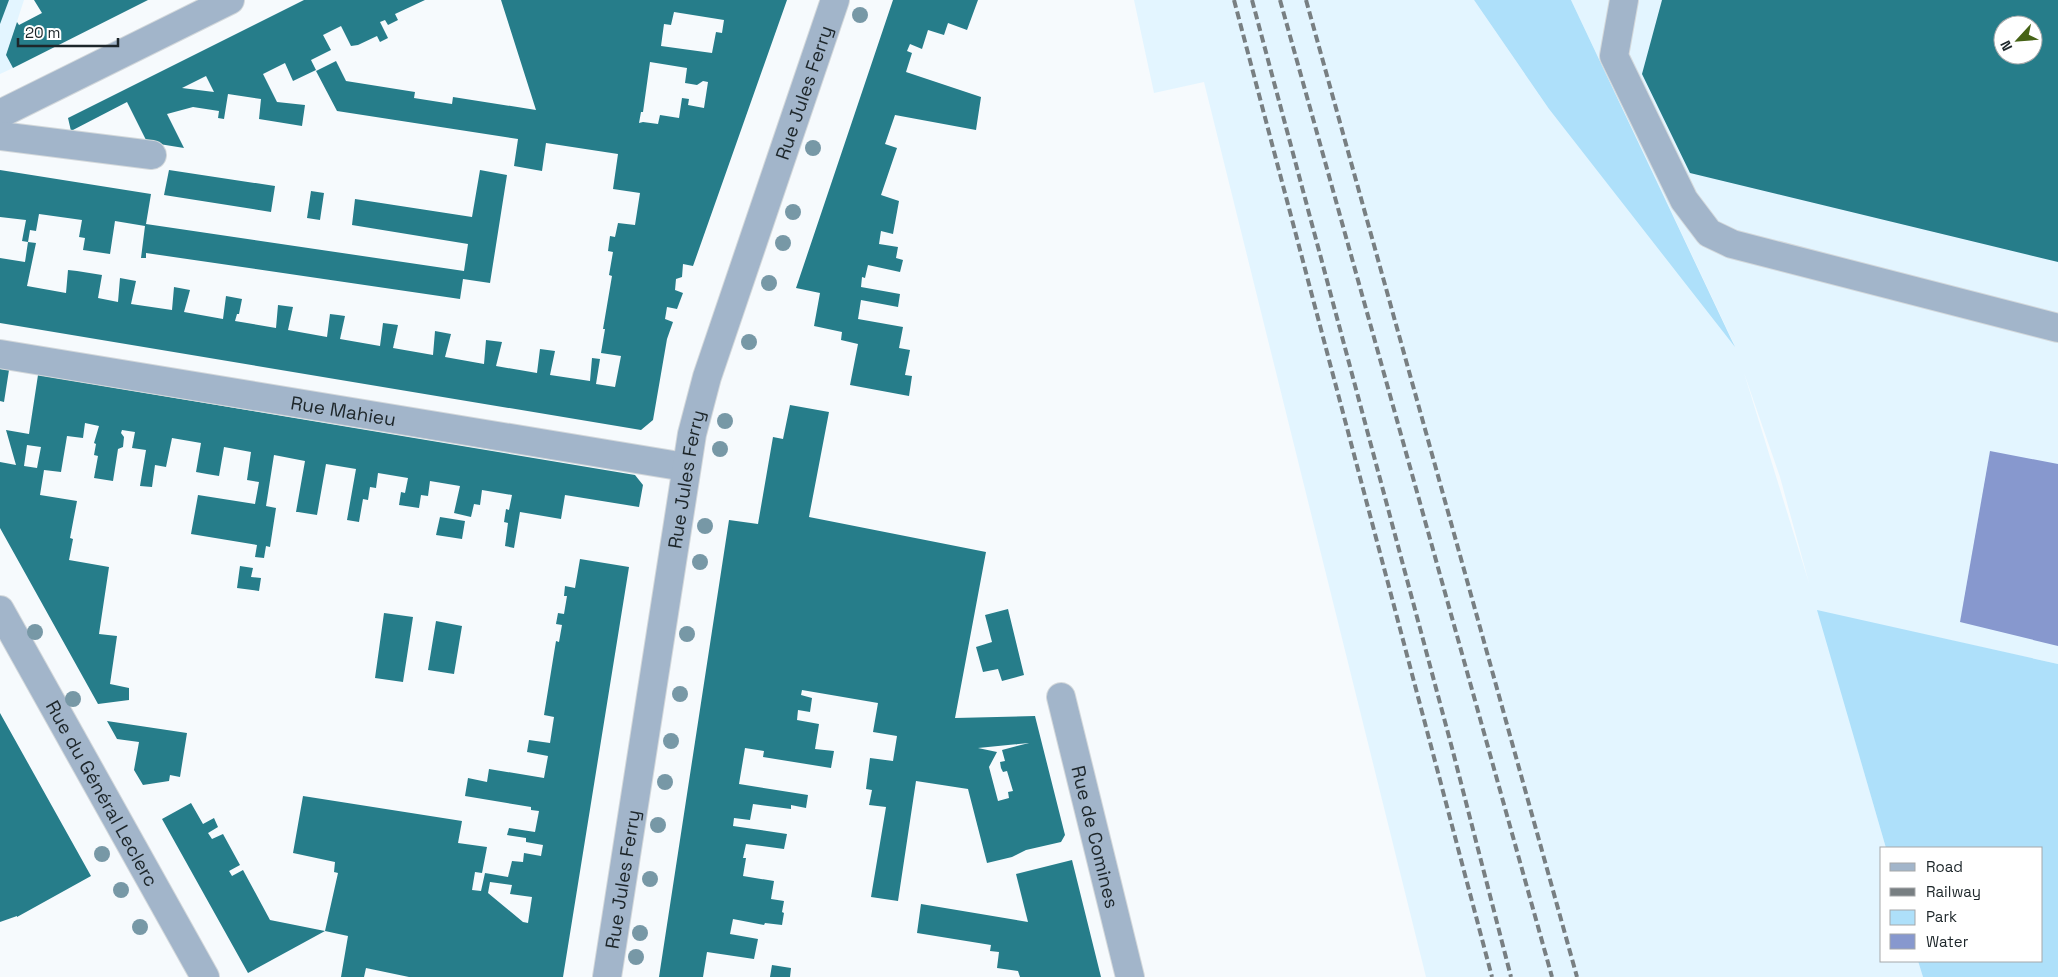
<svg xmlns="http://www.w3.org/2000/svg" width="2058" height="977" font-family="'Space Grotesk',sans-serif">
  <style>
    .built { fill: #e3f5ff; fill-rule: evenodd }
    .green { fill: #aee0fa }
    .water { fill: #8798ce }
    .building { fill: #267d8a; fill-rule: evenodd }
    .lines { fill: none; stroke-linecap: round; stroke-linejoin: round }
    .minor-casing { stroke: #d3d8db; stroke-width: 30 }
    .minor { stroke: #a2b5ca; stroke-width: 28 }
    .rail { stroke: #787f82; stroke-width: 4; stroke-dasharray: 8 4; stroke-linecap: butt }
    .tree { fill: #7798a6 }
    .labels { text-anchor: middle; stroke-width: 5; stroke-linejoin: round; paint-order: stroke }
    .street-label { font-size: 19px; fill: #1d262a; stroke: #fff }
  </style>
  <rect width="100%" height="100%" fill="#f6fafd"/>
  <path class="built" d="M 0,0 L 24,0 L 6,55 L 13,68 L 0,74 Z
    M 1134,0 L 1474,0 L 1549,109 L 1734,344 L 1571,0 L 2058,0 L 2058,664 L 1818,611 L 1886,848 L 1882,848 L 1882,961 L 1918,961 L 1923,977 L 1426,977 L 1204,82 L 1154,93 ZM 2003,25 L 2033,25 L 2033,55 L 2003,55 ZM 1744,373 L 1780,477 L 1809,583 Z"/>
  <path class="green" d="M 1474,0 L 1571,0 L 1735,347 L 1549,109 Z
    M 1817,610 L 2058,664 L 2058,977 L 1923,977 L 1918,961 L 2042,961 L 2042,848 L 1886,848 Z"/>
  <path class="water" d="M 1990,451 L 2058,464 L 2058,646 L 1960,622 Z"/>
  <path class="building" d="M 0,0 L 9,0 L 0,24 Z
    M 34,0 L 148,0 L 13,68 L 6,55 L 17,22 L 19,25 L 42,13 Z
    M 304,0 L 425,0 L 395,14 L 398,20 L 388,25 L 385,20 L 380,22 L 388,38 L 380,42 L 377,36 L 358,45 L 351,46 L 341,26 L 323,35 L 331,50 L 311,60 L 316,70 L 293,81 L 285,63 L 263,74 L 277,102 L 305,105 L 302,126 L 259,119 L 261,99 L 228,94 L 224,119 L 218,118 L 219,111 L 193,107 L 167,114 L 184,148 L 147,142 L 127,102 L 71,131 L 68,118 ZM 206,76 L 214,92 L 182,88 Z
    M 501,0 L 787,0 L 693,266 L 683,264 L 682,277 L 676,279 L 675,290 L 683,293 L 677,309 L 667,307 L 665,319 L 673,322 L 667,339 L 653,420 L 641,430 L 0,323 L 0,258 L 25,262 L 28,242 L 36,243 L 27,286 L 66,293 L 68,270 L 77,271 L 102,275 L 98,298 L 118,302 L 120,278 L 136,281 L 131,304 L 172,310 L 174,287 L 190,290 L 184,312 L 223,319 L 226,296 L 242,299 L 239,314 L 237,314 L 235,321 L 276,328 L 278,305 L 293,307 L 288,330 L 327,337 L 330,314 L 338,315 L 345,316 L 340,339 L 380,346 L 383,323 L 398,325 L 393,348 L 433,355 L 435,331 L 451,334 L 445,357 L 484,364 L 486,340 L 502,342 L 496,366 L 537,373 L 540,349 L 555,351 L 550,375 L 590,381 L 592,358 L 600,359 L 596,384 L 615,387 L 621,356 L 601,353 L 605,329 L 603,329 L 612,276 L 609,275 L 613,252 L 608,251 L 610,236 L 615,237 L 618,223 L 635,225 L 640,193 L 613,189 L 618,154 L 546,143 L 542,171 L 514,166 L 518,139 L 337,111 L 316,71 L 336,61 L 346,81 L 415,92 L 414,98 L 452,104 L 453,97 L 536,110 ZM 674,12 L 724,20 L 722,33 L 716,32 L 712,53 L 661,46 L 664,24 L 671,25 ZM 650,62 L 687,68 L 685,83 L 697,85 L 703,81 L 708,82 L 704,108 L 688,105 L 689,99 L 682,98 L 679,118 L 660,115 L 658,124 L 643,122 L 639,123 L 641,112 L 643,112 Z
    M 893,0 L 978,0 L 967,30 L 948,23 L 944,35 L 928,30 L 922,49 L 910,44 L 907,51 L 912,53 L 906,72 L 981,97 L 976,130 L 895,115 L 885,144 L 897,148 L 881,195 L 899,201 L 893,234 L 881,231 L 879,244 L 898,247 L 896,258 L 903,260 L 900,272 L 868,265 L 865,278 L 862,277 L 861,287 L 900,294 L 898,307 L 861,300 L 858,319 L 903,327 L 899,348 L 910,350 L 905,375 L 912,376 L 909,396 L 850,385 L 858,344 L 841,340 L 842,332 L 814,326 L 820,293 L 796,288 Z
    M 1662,0 L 2058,0 L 2058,262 L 1690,173 L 1642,74 ZM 2003,25 L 2033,25 L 2033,55 L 2003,55 Z
    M 0,170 L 151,194 L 146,224 L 464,271 L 468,244 L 352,225 L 355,199 L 472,217 L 480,170 L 507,175 L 490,283 L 463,279 L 460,299 L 146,253 L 146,258 L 141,258 L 145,226 L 115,221 L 110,254 L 83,250 L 85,238 L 79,237 L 82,220 L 39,214 L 36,231 L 30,230 L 28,242 L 22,241 L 26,220 L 0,217 Z
    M 169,170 L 275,186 L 271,212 L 164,195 Z
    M 311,191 L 324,193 L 320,220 L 307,218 Z
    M 0,369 L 9,370 L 4,402 L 0,401 Z
    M 38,375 L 635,475 L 643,485 L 639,507 L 565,495 L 561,519 L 520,512 L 514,548 L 505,546 L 508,523 L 504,522 L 506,509 L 509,510 L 512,495 L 482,490 L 480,505 L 474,504 L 471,517 L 454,513 L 460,486 L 430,481 L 428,496 L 421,495 L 419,508 L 399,505 L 401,492 L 405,493 L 408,478 L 378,473 L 376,488 L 370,487 L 368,500 L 363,499 L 359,522 L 347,520 L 356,469 L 326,464 L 317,515 L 298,512 L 296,512 L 305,461 L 274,455 L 266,506 L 276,508 L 270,547 L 266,546 L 264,558 L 255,557 L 257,545 L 191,534 L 198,495 L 255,504 L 259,482 L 247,480 L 251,452 L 224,447 L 219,476 L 207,474 L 196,472 L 201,443 L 172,438 L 166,467 L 155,465 L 152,487 L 140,486 L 146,450 L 132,448 L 135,432 L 122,430 L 121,433 L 124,437 L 123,447 L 118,449 L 113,481 L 94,478 L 98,456 L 94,455 L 96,444 L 94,443 L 99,426 L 85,423 L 83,438 L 67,436 L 61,472 L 44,470 L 40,495 L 77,501 L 70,538 L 73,539 L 69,560 L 109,567 L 99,634 L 117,636 L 110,684 L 129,688 L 129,700 L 98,704 L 0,528 L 0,462 L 16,465 L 6,430 L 29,434 ZM 27,445 L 41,447 L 37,468 L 24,466 Z
    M 790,405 L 829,412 L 809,517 L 986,552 L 955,718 L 1035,716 L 1065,835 L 1061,842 L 1026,850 L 1012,857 L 987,863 L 968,789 L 916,781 L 898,901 L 871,897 L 886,807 L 869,805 L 872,790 L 866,789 L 870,758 L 893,761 L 897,736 L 873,732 L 878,703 L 802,690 L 801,695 L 812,698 L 810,712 L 798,710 L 797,720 L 819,724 L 815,749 L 834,751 L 831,768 L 763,757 L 764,751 L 745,748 L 739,784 L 808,795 L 806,808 L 791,805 L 791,809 L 753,804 L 750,820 L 734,818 L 733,826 L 787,834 L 784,849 L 746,844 L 743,858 L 746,858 L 743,876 L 774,881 L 771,899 L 784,901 L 782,912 L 784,913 L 782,925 L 765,923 L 764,925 L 733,919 L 730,934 L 758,939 L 754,959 L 707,952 L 703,977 L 659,977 L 729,520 L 758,524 L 773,437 L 783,439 ZM 1029,743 L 1002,750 L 1005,761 L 1000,762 L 1001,768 L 1003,772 L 1007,771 L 1013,791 L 1008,792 L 1009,798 L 998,801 L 989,767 L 997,752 L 978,748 Z
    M 440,517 L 465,521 L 462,539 L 436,535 Z
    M 580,559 L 629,567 L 563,977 L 409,977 L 366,968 L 364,977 L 341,977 L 348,936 L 325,931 L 338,873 L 334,872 L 335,862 L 293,853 L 303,796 L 462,821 L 458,843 L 487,847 L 482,873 L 475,872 L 472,890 L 481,891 L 485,873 L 508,877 L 512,861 L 523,862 L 524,853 L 541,856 L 543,845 L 526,842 L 526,838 L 507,835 L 509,828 L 535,832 L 539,811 L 531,810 L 531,807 L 465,796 L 468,778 L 487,782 L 489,769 L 544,778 L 548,756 L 527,752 L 529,740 L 550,743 L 554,717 L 544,715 L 556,641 L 559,642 L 562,625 L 556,624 L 558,613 L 564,614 L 567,596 L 564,596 L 565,586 L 575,588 ZM 490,882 L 512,885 L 510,894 L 532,897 L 528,923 L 523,922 L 488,893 Z
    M 240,566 L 253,568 L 251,577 L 261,578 L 259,591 L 237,588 Z
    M 1008,609 L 1024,675 L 1002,681 L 998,669 L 983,672 L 976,647 L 992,642 L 985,615 Z
    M 384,613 L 413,617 L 403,682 L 375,678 Z
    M 436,621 L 462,626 L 454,674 L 428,670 Z
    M 0,713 L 91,876 L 17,917 L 17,916 L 0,922 Z
    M 107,721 L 187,733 L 180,777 L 170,775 L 169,781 L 143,785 L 134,770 L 139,742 L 117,739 Z
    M 191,803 L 203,824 L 214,818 L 218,827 L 208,833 L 212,839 L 223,834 L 240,865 L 229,871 L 232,876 L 243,870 L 270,920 L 325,931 L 248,973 L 162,819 Z
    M 1072,860 L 1101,977 L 1020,977 L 1018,971 L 997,968 L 999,952 L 990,951 L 991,945 L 917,933 L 921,904 L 1028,922 L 1016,874 Z
    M 772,965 L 791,968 L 790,977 L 770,977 Z"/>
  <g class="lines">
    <g class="minor-casing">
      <g id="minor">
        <path d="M 1624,0 L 1614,56 L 1684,200 L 1709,233 L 1732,244 L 2058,328"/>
        <path d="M 0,114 L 230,0"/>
        <path d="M 0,136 L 152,155"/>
        <path id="s1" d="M 0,354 L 685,467"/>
        <path id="s2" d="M 0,610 L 205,977"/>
        <path id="s3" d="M 1061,697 L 1130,977"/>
        <path id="s4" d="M 607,977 L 692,434 L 707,377 L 835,0"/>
      </g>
    </g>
    <use href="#minor" class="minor"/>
    <path class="rail" d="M 1234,0 L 1492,977
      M 1252,0 L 1452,748 L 1511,977
      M 1280,0 L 1552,977
      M 1306,0 L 1577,977"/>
  </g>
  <g class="tree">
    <circle cx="860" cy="15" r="8"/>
    <circle cx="813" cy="148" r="8"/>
    <circle cx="793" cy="212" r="8"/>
    <circle cx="783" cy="243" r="8"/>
    <circle cx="769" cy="283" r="8"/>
    <circle cx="749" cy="342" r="8"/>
    <circle cx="725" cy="421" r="8"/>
    <circle cx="720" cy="449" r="8"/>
    <circle cx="705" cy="526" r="8"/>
    <circle cx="700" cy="562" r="8"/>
    <circle cx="35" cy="632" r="8"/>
    <circle cx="687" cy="634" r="8"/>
    <circle cx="680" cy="694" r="8"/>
    <circle cx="73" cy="699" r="8"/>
    <circle cx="671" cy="741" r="8"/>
    <circle cx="665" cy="782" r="8"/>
    <circle cx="658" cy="825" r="8"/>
    <circle cx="102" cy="854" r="8"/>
    <circle cx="650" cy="879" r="8"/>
    <circle cx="121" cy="890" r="8"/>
    <circle cx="140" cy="927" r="8"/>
    <circle cx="640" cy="933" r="8"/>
    <circle cx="636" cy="957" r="8"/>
  </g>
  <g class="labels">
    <g class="street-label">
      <text dy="7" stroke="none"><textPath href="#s4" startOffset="909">Rue Jules Ferry</textPath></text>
      <text dy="7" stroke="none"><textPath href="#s1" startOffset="348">Rue Mahieu</textPath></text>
      <text dy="7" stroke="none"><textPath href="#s4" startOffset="504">Rue Jules Ferry</textPath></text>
      <text dy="7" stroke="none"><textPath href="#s2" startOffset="210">Rue du Général Leclerc</textPath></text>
      <text dy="7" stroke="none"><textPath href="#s3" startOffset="144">Rue de Comines</textPath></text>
      <text dy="7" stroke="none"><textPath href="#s4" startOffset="99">Rue Jules Ferry</textPath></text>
    </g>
  </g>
  <rect x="1880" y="847" width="162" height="115" fill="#ffffff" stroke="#a5a8aa"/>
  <rect x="1890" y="863" width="25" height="8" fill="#a2b5ca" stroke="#a5a8aa"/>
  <text x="1926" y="872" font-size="15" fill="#1d262a">Road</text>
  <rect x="1890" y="888" width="25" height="8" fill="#787f82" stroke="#a5a8aa"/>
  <text x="1926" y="897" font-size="15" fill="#1d262a">Railway</text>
  <rect x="1890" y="910" width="25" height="15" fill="#aee0fa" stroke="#a5a8aa"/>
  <text x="1926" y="922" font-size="15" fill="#1d262a">Park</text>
  <rect x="1890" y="934" width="25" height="15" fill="#8798ce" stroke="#a5a8aa"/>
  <text x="1926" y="947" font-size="15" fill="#1d262a">Water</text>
  <g transform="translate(2018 40) rotate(244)"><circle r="24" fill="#ffffff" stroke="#a5a8aa"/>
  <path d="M0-4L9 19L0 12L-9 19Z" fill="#466316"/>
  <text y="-8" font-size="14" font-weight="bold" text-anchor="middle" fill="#1d262a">N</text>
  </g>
  <path d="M18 38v8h100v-8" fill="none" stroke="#1d262a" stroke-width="2.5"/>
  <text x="25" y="38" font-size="15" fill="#1d262a" stroke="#ffffff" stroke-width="4" paint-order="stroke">20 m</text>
</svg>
